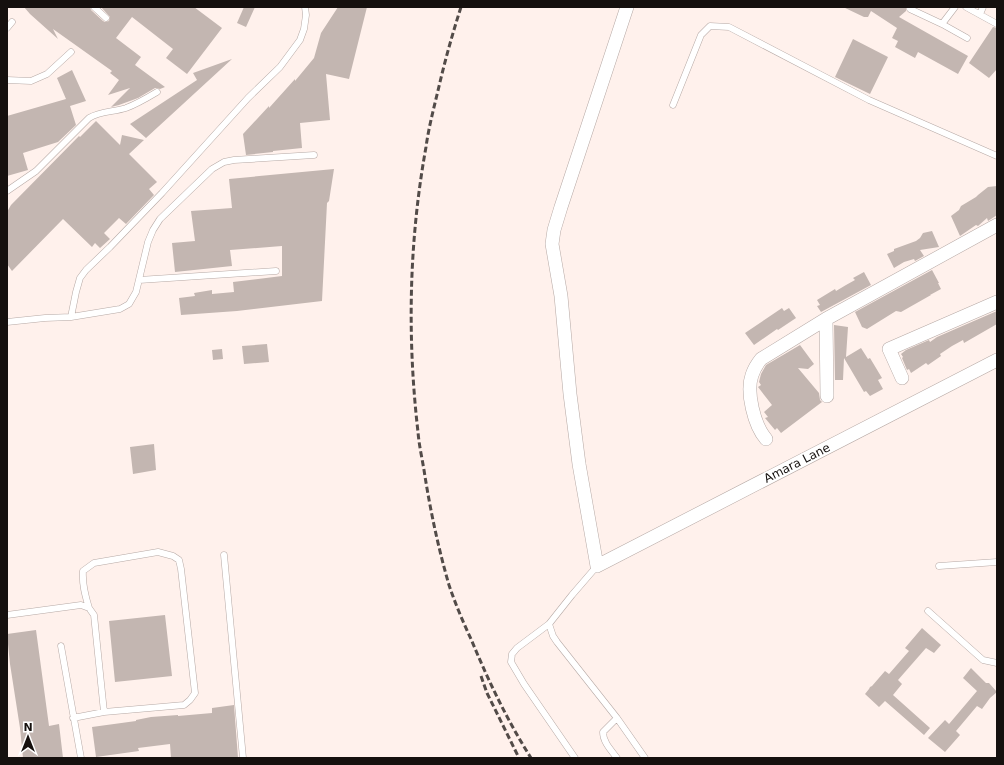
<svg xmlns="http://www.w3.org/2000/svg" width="1004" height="765" font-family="'DejaVu Sans',sans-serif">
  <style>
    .building { fill: #c3b6b1 }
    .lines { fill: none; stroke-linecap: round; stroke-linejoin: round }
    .service-casing { stroke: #b6a9a5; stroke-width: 7 }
    .minor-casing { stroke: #b6a9a5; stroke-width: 14 }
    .service { stroke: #fff; stroke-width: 6 }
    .minor { stroke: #fff; stroke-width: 13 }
    .rail { stroke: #524b48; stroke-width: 3; stroke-dasharray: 6 3; stroke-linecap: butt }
    .labels { text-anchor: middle; stroke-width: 3; stroke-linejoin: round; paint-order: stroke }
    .street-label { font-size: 12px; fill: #15100e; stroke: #fff }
  </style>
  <rect width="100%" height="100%" fill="#fff1ec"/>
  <path class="building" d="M 24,7 L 90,7 L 91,10 L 103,21 L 105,22 L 109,21 L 110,17 L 101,7 L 194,7 L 222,28 L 187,74 L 166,58 L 173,49 L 132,17 L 116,38 L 141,57 L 135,65 L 165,87 L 160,89 L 157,88 L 155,88 L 138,98 L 119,105 L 111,107 L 130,88 L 108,95 L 119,80 L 110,73 L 112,71 L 53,29 L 58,39 L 30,14 Z
    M 244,7 L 255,7 L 246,27 L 237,23 Z
    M 338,7 L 367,7 L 349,79 L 326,74 L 330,120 L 300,123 L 302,148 L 273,151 L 273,152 L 246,155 L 243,134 L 269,106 L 269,108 L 295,79 L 295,81 L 314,58 L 321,33 Z
    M 843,7 L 906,7 L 906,11 L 899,17 L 968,56 L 958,74 L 918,52 L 915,58 L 895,47 L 898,41 L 892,38 L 897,28 L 871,11 L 868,17 L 864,17 Z
    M 993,27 L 997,28 L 997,69 L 989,78 L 969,63 Z
    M 853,39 L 888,57 L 870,94 L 835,77 Z
    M 232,59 L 146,138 L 130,124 L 197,80 L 193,73 Z
    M 72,70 L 86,101 L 70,106 L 76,125 L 58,142 L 23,153 L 28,170 L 7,176 L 7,116 L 66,99 L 57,78 Z
    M 96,121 L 120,145 L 122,135 L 144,140 L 129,154 L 157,182 L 149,189 L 154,195 L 126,224 L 119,218 L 104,233 L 110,239 L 100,248 L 95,243 L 92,247 L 63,219 L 12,271 L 7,264 L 7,212 L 11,205 L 79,136 L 80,137 Z
    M 334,169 L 329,201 L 327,203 L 322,301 L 237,311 L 181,315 L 179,298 L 195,296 L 194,293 L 212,290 L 212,294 L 234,292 L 233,282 L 282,276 L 282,246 L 230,250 L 232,266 L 175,272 L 172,243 L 195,241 L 191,211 L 232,208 L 229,179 Z
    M 997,186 L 997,215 L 988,221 L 987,218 L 978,226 L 976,225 L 960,236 L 951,216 L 959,210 L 961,206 L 976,197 L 978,195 L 988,187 Z
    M 932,231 L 939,247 L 920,250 L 924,256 L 915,261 L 914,259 L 904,262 L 894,268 L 887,254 L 894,251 L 894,249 L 916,241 L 920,238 L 923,233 Z
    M 932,270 L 939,283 L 938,283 L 941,289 L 930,295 L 931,295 L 901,312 L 896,311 L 867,329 L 862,327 L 855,312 Z
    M 864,272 L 871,285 L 821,312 L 817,306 L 820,305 L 817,300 L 835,289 L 836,291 L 846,285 L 855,280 L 853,278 Z
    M 782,308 L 784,311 L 789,308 L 796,318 L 778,330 L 777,329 L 754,345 L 745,333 Z
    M 997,311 L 997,324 L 964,343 L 963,340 L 952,346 L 940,354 L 941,356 L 928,365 L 926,363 L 911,373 L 909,369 L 907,370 L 902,358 L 903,357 L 901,354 L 906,350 L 929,340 L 930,342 L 937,337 Z
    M 834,325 L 848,327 L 846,357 L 861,348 L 868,359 L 870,358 L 882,378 L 878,380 L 883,389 L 870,396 L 866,391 L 864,392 L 844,358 L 843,380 L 835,380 Z
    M 267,344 L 269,362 L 244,364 L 242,346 Z
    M 800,345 L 814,364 L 808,369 L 798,368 L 819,393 L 820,400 L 822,402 L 781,433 L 777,428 L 775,430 L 765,418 L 768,417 L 764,412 L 772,405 L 758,387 L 761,385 L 759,382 L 761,374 L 766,365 Z
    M 222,349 L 223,359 L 213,360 L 212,350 Z
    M 154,444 L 156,470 L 133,474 L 130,447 Z
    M 165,615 L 172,676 L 115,682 L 109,621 Z
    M 922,628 L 941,645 L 934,653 L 926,648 L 898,680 L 902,684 L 893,695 L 930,728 L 924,735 L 885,701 L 879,707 L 865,694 L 869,689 L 870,687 L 872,686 L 885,671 L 889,674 L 909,651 L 905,648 Z
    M 36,630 L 49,726 L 59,724 L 63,758 L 23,758 L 20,728 L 10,664 L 7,634 Z
    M 971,668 L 986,683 L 989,683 L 997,692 L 990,698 L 982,709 L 977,706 L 956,731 L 960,735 L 945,752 L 928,738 L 945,720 L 949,724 L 977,691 L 963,678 Z
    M 234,705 L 238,758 L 171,758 L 170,744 L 138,748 L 139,751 L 96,757 L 92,727 L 136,721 L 136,720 L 151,717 L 178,715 L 178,716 L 212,713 L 212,708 Z"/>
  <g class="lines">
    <g class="service-casing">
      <path id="service" d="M 94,7 L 106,18
        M 966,7 L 997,24
        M 910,9 L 942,24 L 967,38
        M 980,14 L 983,7
        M 942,24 L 955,7
        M 7,28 L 12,22
        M 7,80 L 31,81 L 47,74 L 71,52
        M 673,105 L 701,35 L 710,26 L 729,27 L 869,100 L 997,156
        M 7,191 L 36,171 L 89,118 C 100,111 114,112 126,108 C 137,104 147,98 157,92
        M 139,280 L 276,271
        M 71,317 L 76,292 L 80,278 L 86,270 L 110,247 L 162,193 L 248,98 L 280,67 L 300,40 L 304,29 L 306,15 L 305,7
        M 7,322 L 45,318 L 71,317 L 120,309 L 129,304 L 136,292 L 148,242 L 153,230 L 160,219 L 212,169 L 224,162 L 234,160 L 314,155
        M 224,555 L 243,758
        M 939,566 L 997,562
        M 928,611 L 983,660 L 997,663
        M 7,615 L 81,605 L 89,608 L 94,615 L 104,712
        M 549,624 L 553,636 L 557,642 L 617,718 L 645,758
        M 61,646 L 81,758
        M 73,718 L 104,712 L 184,705 L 190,700 L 195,693 L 181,569 L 179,560 L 173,556 L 158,552 L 94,563 L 83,571 C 82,584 85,595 89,608
        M 617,718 L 603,732 C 603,742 611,750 617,758
        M 575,758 L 524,684 L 511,662 L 512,654 L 517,648 L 549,624 L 572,595 L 597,566"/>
    </g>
    <g class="minor-casing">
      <path id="minor" d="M 627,7 L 561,207 L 554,230 L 552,244 L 561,296 L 570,394 L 579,464 L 597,566 L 997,360
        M 826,319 L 827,396
        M 902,378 L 889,349 L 997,302
        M 766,439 C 754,425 746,392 752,375 C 754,369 757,364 761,359 L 826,319 L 997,225"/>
    </g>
    <use href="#service" class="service"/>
    <use href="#minor" class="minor"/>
    <path class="rail" d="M 461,7 C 453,32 446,57 440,82 C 435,104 429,125 426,147 C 409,241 407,337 418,432 C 419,445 422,458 424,470 C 430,509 438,547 449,585 C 455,603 463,622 471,639 C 488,680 507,720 531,758
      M 481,676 L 487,693 L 519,758"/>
  </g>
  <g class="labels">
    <g class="street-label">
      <text transform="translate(797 463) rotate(-27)" y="4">Amara Lane</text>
    </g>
  </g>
  <rect width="1004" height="765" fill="none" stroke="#15100e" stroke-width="16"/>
  <g transform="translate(28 737)" stroke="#ffffff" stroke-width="3" paint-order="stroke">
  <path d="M0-3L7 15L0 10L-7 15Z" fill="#15100e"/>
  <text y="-6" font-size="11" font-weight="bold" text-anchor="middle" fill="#15100e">N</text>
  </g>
</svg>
